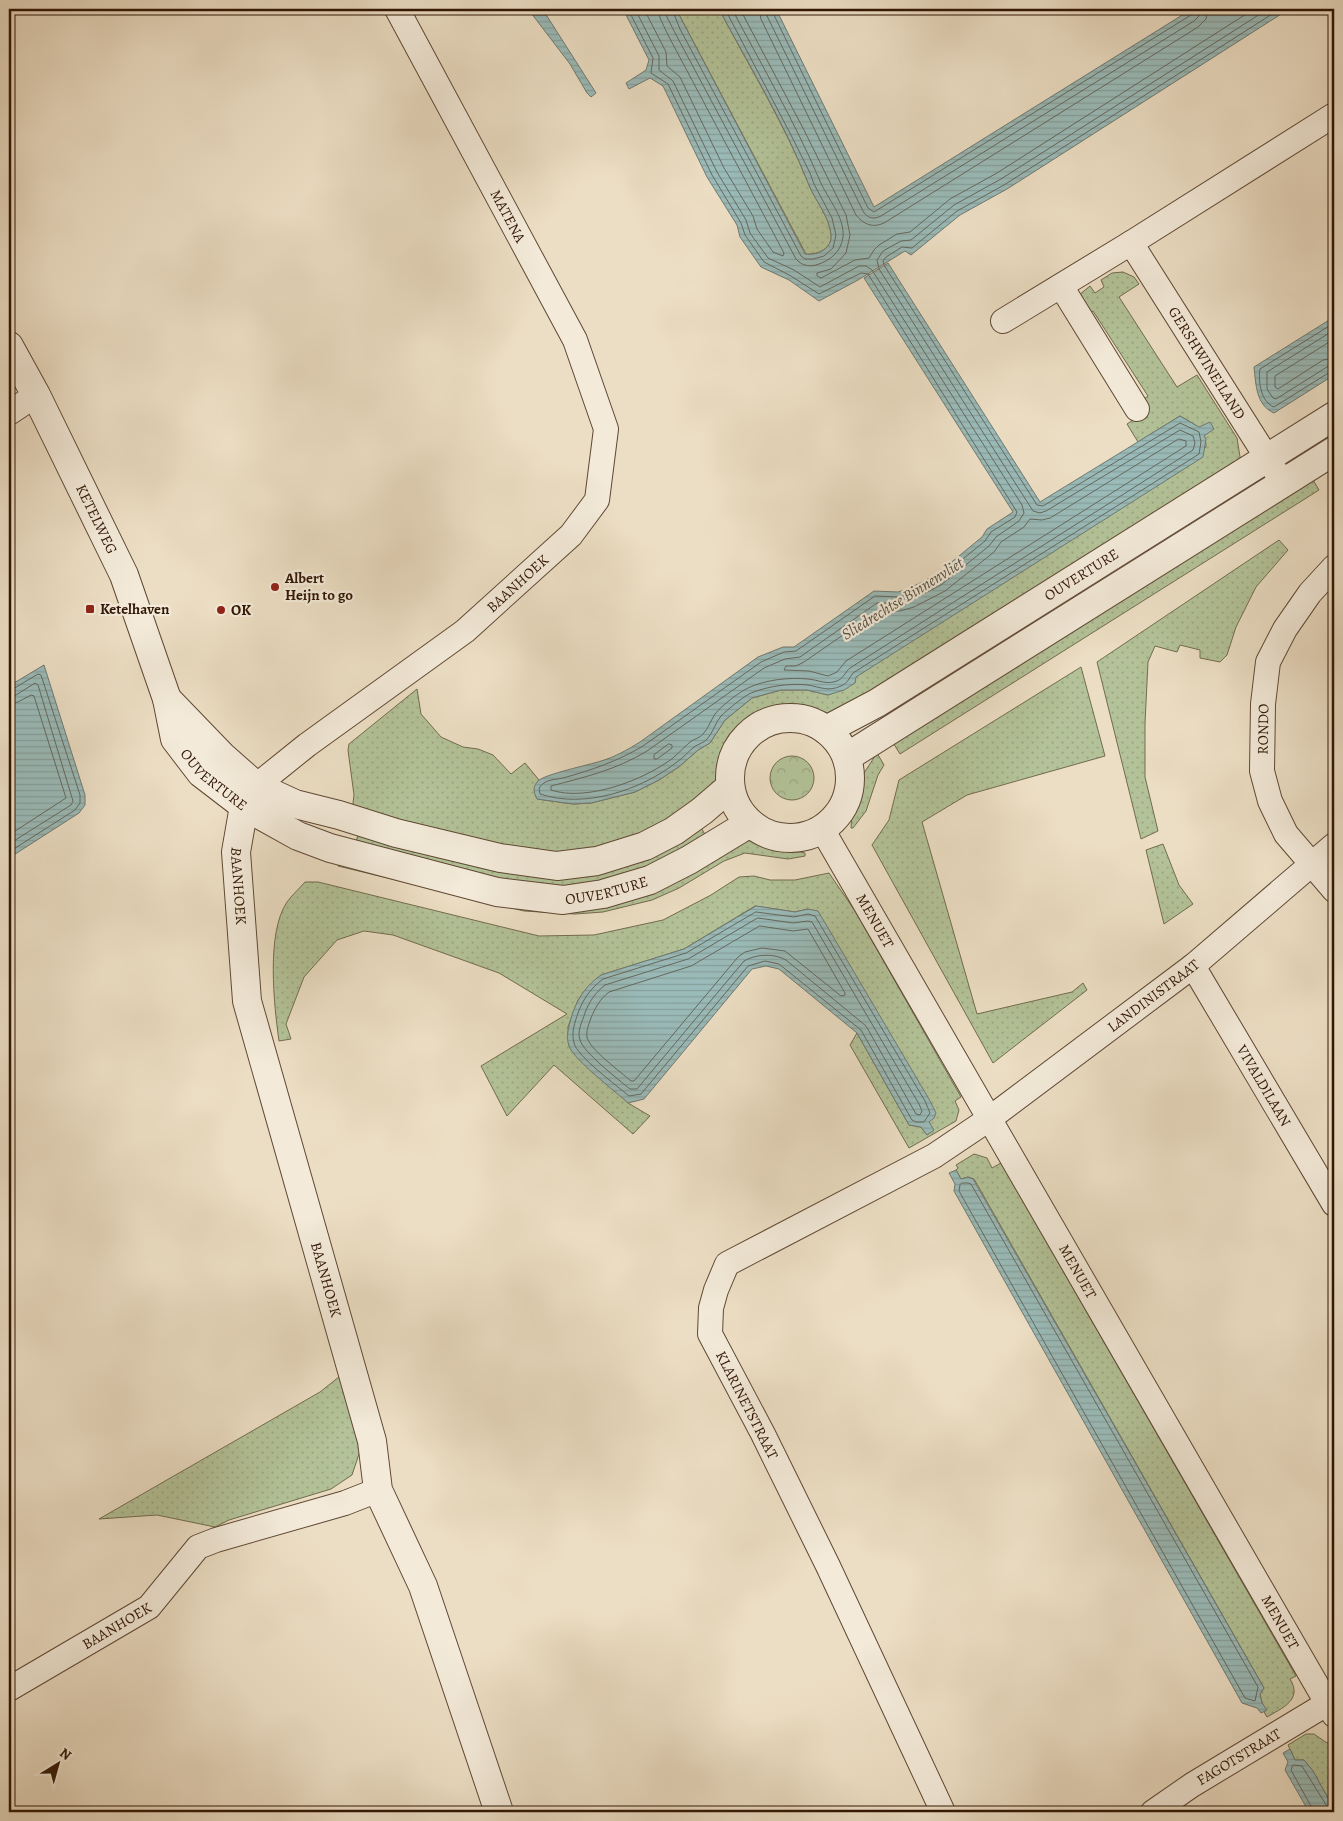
<svg xmlns="http://www.w3.org/2000/svg" width="1343" height="1821" font-family="Alegreya,serif">
  <style>
    .grass { fill: url(#grass-dots); stroke: #726c4e }
    .forest { fill: url(#forest-crowns); stroke: #726c4e }
    .water { fill: url(#water-rules); stroke: #707971 }
    .lines { fill: none; stroke-linecap: round; stroke-linejoin: round }
    .shore { stroke: #65685e; stroke-width: 1 }
    .minor-casing { stroke: #5f4834; stroke-width: 26 }
    .tertiary-casing { stroke: #5f4834; stroke-width: 30 }
    .minor { stroke: #f3ead9; stroke-width: 24 }
    .tertiary { stroke: #f3ead9; stroke-width: 28 }
    .poi-dot { fill: #8f2418; stroke: #f3ead9; stroke-width: 2 }
    .labels { text-anchor: middle; stroke-width: 4.5; stroke-linejoin: round; paint-order: stroke }
    .street-label { font-size: 15px; fill: #301604; stroke: #f3ead9 }
    .poi-label { font-size: 15px; font-weight: bold; fill: #301604; stroke: #f3ead9; text-anchor: start }
    .water-label { font-size: 16px; font-style: italic; fill: #555043; stroke: #f3ead9 }
  </style>
  <defs>
    <pattern id="grass-dots" width="8" height="8" patternUnits="userSpaceOnUse" patternTransform="scale(1.25)"><rect width="8" height="8" fill="#b3c298"/><path d="M2 2h.1M6 6h.1" fill="none" stroke="#9aa681" stroke-width="1.8" stroke-linecap="round"/></pattern>
    <pattern id="forest-crowns" width="20" height="18" patternUnits="userSpaceOnUse" patternTransform="scale(1.25)"><rect width="20" height="18" fill="#b3c298"/><path d="M2 6a3 3 0 1 1 6 0M12 15a3 3 0 1 1 6 0" fill="none" stroke="#9aa681"/></pattern>
    <pattern id="water-rules" width="6" height="5" patternUnits="userSpaceOnUse" patternTransform="scale(1.25)"><rect width="6" height="5" fill="#9abbb9"/><path d="M0 2.5h6" fill="none" stroke="#85a09d"/></pattern>
  </defs>
  <rect width="100%" height="100%" fill="#ecdec4"/>
  <filter id="stains"><feTurbulence type="fractalNoise" baseFrequency=".004" numOctaves="4"/><feColorMatrix values="0 0 0 0 .2 0 0 0 0 .09 0 0 0 0 .02 0 0 0 .5 -.17"/></filter>
  <radialGradient id="worn" r=".72"><stop offset=".6" stop-color="#630" stop-opacity="0"/><stop offset="1" stop-color="#630" stop-opacity=".3"/></radialGradient>
  <path class="grass" d="M 676,9 L 719,9 C 749,66 785,125 809,185 C 816,202 829,216 831,234 C 833,248 818,255 806,254 Z
    M 1123,272 L 1134,277 L 1139,284 L 1119,297 L 1177,387 L 1197,375 L 1237,438 L 1241,463 L 854,708 L 830,716 L 796,710 L 782,711 L 766,715 L 753,721 L 740,731 L 730,747 L 719,781 L 709,792 L 651,832 L 582,851 L 548,853 L 514,849 L 352,811 L 354,795 L 348,750 L 349,744 L 417,689 L 421,714 L 441,737 L 463,747 L 478,749 L 493,755 L 511,774 L 525,763 L 539,780 C 533,787 534,791 537,799 L 573,804 L 591,803 L 635,792 L 659,780 L 680,766 L 698,750 L 710,743 L 725,720 L 752,698 L 781,690 L 807,690 L 828,695 L 855,683 L 855,677 L 1206,447 C 1206,429 1194,424 1180,416 L 1138,442 L 1127,424 L 1145,412 L 1139,403 L 1148,396 L 1093,311 L 1085,316 L 1079,295 L 1090,286 L 1095,293 L 1104,287 L 1101,280 L 1112,273 Z
    M 1310,475 L 1319,490 L 900,754 L 892,741 Z
    M 1279,540 L 1288,550 L 1256,587 L 1236,627 L 1227,655 L 1220,662 L 1200,658 L 1200,650 L 1180,645 L 1177,652 L 1155,646 L 1148,662 L 1145,723 L 1145,777 L 1158,831 L 1141,839 L 1097,662 Z
    M 1081,667 L 1105,756 L 967,795 L 922,822 L 977,1014 L 1072,992 L 1083,983 L 1087,990 L 993,1063 L 872,845 L 889,820 L 899,780 Z
    M 877,753 L 884,765 L 878,775 L 866,811 L 853,828 L 851,828 L 852,811 L 864,773 Z
    M 699,824 L 707,838 L 658,866 L 589,885 L 553,887 L 477,875 L 355,845 L 360,828 L 529,869 Z
    M 754,840 L 805,853 L 805,856 L 788,859 L 745,853 L 724,861 L 679,888 L 652,900 L 603,912 L 575,914 L 524,911 L 338,866 L 340,858 L 536,904 L 741,842 Z
    M 1163,844 L 1179,885 L 1193,904 L 1164,924 L 1146,850 Z
    M 829,873 L 855,911 L 961,1097 L 955,1101 L 959,1110 L 956,1121 L 909,1148 L 850,1045 L 857,1033 L 909,1125 L 921,1127 L 927,1135 L 933,1130 L 808,909 L 795,912 L 755,906 L 684,949 L 601,975 L 578,1000 L 568,1027 L 569,1046 L 628,1103 L 650,1116 L 633,1134 L 554,1065 L 507,1116 L 481,1066 L 567,1014 L 499,973 L 393,935 L 364,931 L 337,940 L 304,977 L 286,1024 L 291,1039 L 279,1041 C 274,1005 266,933 287,902 C 292,895 299,889 305,882 L 318,882 L 539,936 L 594,935 L 663,920 L 711,895 L 739,877 L 754,876 L 770,880 L 795,880 Z
    M 974,1154 L 987,1158 L 992,1168 L 1001,1163 L 1296,1676 L 1290,1679 C 1303,1700 1282,1708 1267,1717 L 1264,1712 L 1266,1710 L 1262,1703 L 1260,1694 L 1264,1688 L 974,1179 L 968,1177 L 961,1179 L 956,1170 L 958,1168 L 956,1165 Z
    M 349,1369 L 361,1448 L 352,1475 L 331,1489 L 229,1520 L 215,1527 L 157,1515 L 99,1519 L 320,1392 Z
    M 1306,1734 L 1314,1734 L 1327,1743 L 1332,1740 L 1334,1743 L 1334,1809 L 1313,1771 L 1304,1760 L 1295,1760 L 1288,1745 Z"/>
  <path class="forest" d="M770 778a22 22 0 1 1 44 0a22 22 0 1 1-44 0Z"/>
  <path class="water" d="M 528,9 L 541,9 L 545,13 L 596,93 L 591,97 L 587,93 L 570,64 Z
    M 623,9 L 676,9 L 805,254 C 818,256 833,248 831,234 C 829,216 816,202 809,185 C 785,124 750,67 719,9 L 776,9 L 874,207 L 1192,9 L 1289,9 L 1007,189 L 960,215 L 911,255 L 905,251 L 858,280 L 819,301 L 789,280 L 761,267 L 740,237 L 737,225 L 707,177 L 663,86 L 650,78 L 629,89 L 626,83 L 646,70 L 649,60 Z
    M 888,263 L 1040,502 L 1180,416 L 1199,427 L 1210,422 L 1214,429 L 1204,436 L 1206,439 L 1203,457 L 856,677 L 855,683 L 844,690 L 828,695 L 807,690 L 781,690 L 752,698 L 725,720 L 710,743 L 698,750 L 680,766 L 659,780 L 635,792 L 591,803 L 573,804 L 537,799 C 534,793 532,787 538,781 C 545,774 589,765 601,761 C 615,757 627,750 640,742 L 758,657 L 783,647 L 794,647 L 874,591 L 898,592 L 908,589 L 936,575 L 982,537 L 987,529 L 1013,512 L 864,278 Z
    M 1334,317 L 1334,375 L 1274,413 C 1256,405 1256,385 1254,367 Z
    M 44,665 L 85,795 L 85,805 L 79,813 L 9,858 L 9,686 Z
    M 756,906 L 795,912 L 808,909 L 818,911 L 929,1099 L 936,1113 L 934,1118 L 929,1122 L 934,1130 L 927,1135 L 921,1127 L 909,1125 L 857,1033 L 779,969 L 766,966 L 752,969 L 644,1099 L 628,1103 C 615,1091 574,1060 569,1046 C 565,1035 570,1022 573,1012 C 579,996 587,985 601,975 L 684,949 Z
    M 956,1170 L 961,1179 L 968,1177 L 973,1179 L 1264,1688 L 1260,1694 L 1262,1703 L 1267,1710 L 1261,1713 L 1257,1708 L 1242,1703 L 954,1191 L 955,1184 L 949,1173 Z
    M 1290,1749 L 1295,1760 L 1304,1760 L 1313,1771 L 1334,1809 L 1334,1812 L 1309,1812 L 1285,1770 L 1288,1762 L 1283,1753 Z"/>
  <g class="lines">
    <path class="shore" d="M 628,9 L 653,58 L 651,73 L 668,84 L 712,175 L 741,223 L 745,235 L 764,262 L 791,276 L 819,294 L 861,273 L 868,274 L 1017,512 L 1015,517 L 991,532 L 985,541 L 938,579 L 909,594 L 899,597 L 875,596 L 796,651 L 784,652 L 761,662 L 643,746 C 618,761 592,770 563,778 C 554,780 545,779 539,788 L 540,794 C 585,809 641,790 677,762 C 683,758 688,752 694,747 C 698,744 704,743 707,739 C 713,733 715,723 721,716 C 727,710 744,696 751,693 C 769,686 789,683 808,685 C 820,687 828,692 841,686 C 848,683 849,678 853,673 L 1199,454 L 1201,442 L 1199,432 L 1180,423 L 1043,506 L 1037,505 L 884,265 L 883,261 L 886,257 L 902,247 L 912,248 L 957,211 L 1004,185 L 1280,9
      M 635,9 L 659,56 L 659,70 L 673,81 L 717,172 L 746,220 L 750,233 L 768,258 L 794,270 L 820,287 L 859,266 L 866,266 L 872,270 L 1022,505 L 1024,513 L 1019,521 L 996,537 L 989,546 L 941,585 L 911,600 L 899,603 L 877,603 L 800,657 L 785,659 L 764,668 L 647,751 C 616,770 585,777 551,786 L 551,790 C 587,802 644,780 673,758 C 679,753 684,747 690,742 C 694,739 700,738 703,734 C 708,729 711,720 715,714 C 720,707 739,692 748,688 C 765,680 788,677 808,679 C 819,680 826,685 837,681 C 844,678 845,672 850,668 L 1193,450 L 1195,443 L 1193,436 L 1180,430 L 1046,511 L 1040,513 L 1033,511 L 879,269 L 877,260 L 883,251 L 901,241 L 911,240 L 954,205 L 1001,179 L 1268,9
      M 644,9 L 666,52 L 667,66 L 680,77 L 724,168 L 753,216 L 757,229 L 773,252 L 783,256 L 784,253 L 668,35 L 660,18 L 658,9
      M 666,9 L 666,15 L 674,31 L 796,259 C 801,265 808,267 816,265 C 830,261 841,252 843,237 C 845,217 827,198 820,181 C 795,122 762,66 732,9
      M 672,9 L 680,29 L 801,256 L 805,259 L 813,259 L 824,256 L 833,248 L 836,235 L 832,218 L 814,184 L 810,173 L 792,137 L 725,9
      M 740,9 L 804,130 L 846,215 L 850,235 L 846,253 L 831,269 L 817,273 L 817,276 L 821,278 L 855,260 L 869,258 L 874,250 L 879,245 L 897,234 L 910,232 L 950,199 L 997,173 L 1254,9
      M 759,9 L 761,19 L 856,215 C 864,225 873,228 884,223 L 1198,27 L 1206,19 L 1208,9
      M 766,9 L 767,16 L 863,211 C 867,218 873,220 881,216 L 1194,21 L 1199,16 L 1200,9
      M 772,9 L 773,13 L 868,208 L 874,212 L 1191,15 L 1194,9
      M 1334,323 L 1260,369 C 1258,382 1261,402 1274,407 L 1330,372 L 1334,372
      M 1334,330 L 1267,372 L 1267,389 L 1273,398 L 1276,399 L 1327,367 L 1334,365
      M 1334,339 L 1275,376 L 1275,387 L 1278,389 L 1323,360 L 1334,358
      M 1179,439 L 1186,441 L 1186,446 L 846,661 L 837,672 L 828,676 L 809,671 L 784,670 L 786,666 L 796,666 L 804,662 L 879,610 L 900,611 L 914,607 L 945,591 L 994,552 L 1001,542 L 1024,527 L 1030,519 L 1042,520 L 1050,518 Z
      M 9,690 L 13,689 L 38,674 L 41,675 L 80,795 L 80,803 L 75,810 L 9,852
      M 9,696 L 16,695 L 35,683 L 38,685 L 73,801 L 71,805 L 9,844
      M 9,704 L 18,702 L 31,695 L 34,696 L 66,798 L 9,835
      M 669,744 L 672,745 L 672,748 L 657,759 L 654,759 L 654,755 Z
      M 756,912 L 794,917 L 808,914 L 815,916 L 925,1101 L 930,1113 L 924,1122 L 916,1122 L 912,1120 L 861,1030 L 779,964 L 765,961 L 748,966 L 641,1094 L 629,1096 C 617,1086 577,1056 574,1043 C 571,1032 575,1022 578,1013 C 583,999 591,988 603,979 L 686,953 Z
      M 758,918 L 793,923 L 808,921 L 812,922 L 919,1104 L 922,1111 L 920,1115 L 916,1114 L 866,1026 L 786,960 C 774,953 756,954 744,961 L 637,1089 L 630,1089 C 619,1080 583,1052 580,1040 C 577,1031 582,1022 585,1013 C 589,1002 595,993 605,985 L 688,959 Z
      M 760,926 L 793,931 L 808,929 L 845,993 L 845,995 L 841,996 L 785,951 L 762,948 L 745,952 L 738,957 L 634,1081 L 631,1081 C 621,1072 589,1049 587,1037 C 586,1030 589,1024 591,1018 C 595,1008 600,999 609,992 L 691,966 Z
      M 962,1183 L 968,1183 L 971,1184 L 1258,1687 L 1255,1701 L 1245,1698 L 959,1191 L 960,1185 Z
      M 1313,1812 L 1312,1808 L 1291,1770 L 1293,1765 L 1302,1766 L 1328,1808 L 1334,1810"/>
    <g class="minor-casing">
      <g id="minor">
        <path id="s1" d="M 1131,243 L 1283,483"/>
        <path d="M 1061,286 L 1137,409"/>
        <path d="M 1003,321 L 1131,243 L 1334,115"/>
        <path d="M 9,413 L 36,395"/>
        <path d="M 1334,567 L 1310,593 L 1285,629 L 1268,662 L 1263,704 L 1262,771 L 1270,801 L 1286,834 L 1334,890"/>
        <path id="s2" d="M 256,786 L 307,745 L 465,631 L 571,535 L 597,500 L 606,429 L 575,340 L 397,9"/>
        <path id="s3" d="M 822,829 L 1334,1715"/>
        <path id="s4" d="M 1193,966 L 1334,1204"/>
        <path id="s5" d="M 9,1689 L 149,1607 L 198,1547 L 216,1540 L 345,1503 L 378,1490"/>
        <path id="s6" d="M 943,1812 L 828,1566 L 763,1434 L 710,1334 L 711,1308 L 716,1290 L 727,1264 L 934,1156 L 989,1119 L 1193,966 L 1334,845"/>
        <path id="s7" d="M 1153,1812 L 1192,1785 L 1328,1703"/>
      </g>
    </g>
    <g class="tertiary-casing">
      <g id="tertiary">
        <path id="s8" d="M 9,346 L 36,395 L 124,575 L 167,699 L 175,739 L 201,773 L 244,806 L 298,836 L 330,848 L 497,892 L 563,900 L 603,894 L 650,880 L 689,860 L 750,823"/>
        <path d="M 167,699 L 222,756 L 256,786 L 295,804 L 339,815 L 396,833 L 500,858 L 557,866 L 597,861 L 645,846 L 674,831 L 702,811 L 730,787"/>
        <circle cx="790" cy="778" r="60"/>
        <path id="s9" d="M 826,730 L 877,703 L 1334,416"/>
        <path d="M 847,757 L 1334,451"/>
        <path id="s10" d="M 256,786 L 244,806 L 236,852 L 247,1001 L 372,1441 L 378,1490 L 423,1586 L 499,1812"/>
      </g>
    </g>
    <use href="#minor" class="minor"/>
    <use href="#tertiary" class="tertiary"/>
  </g>
  <g class="poi-dot">
    <circle cx="275" cy="587" r="5"/>
    <rect x="85" y="604" width="10" height="10" rx="2.5"/>
    <circle cx="221" cy="610" r="5"/>
  </g>
  <g class="labels">
    <g class="street-label">
      <text transform="translate(508 216) rotate(62)" y="5">MATENA</text>
      <text dy="5" stroke="none"><textPath href="#s1" startOffset="142">GERSHWINEILAND</textPath></text>
      <text dy="5" stroke="none"><textPath href="#s8" startOffset="194">KETELWEG</textPath></text>
      <text dy="5" stroke="none"><textPath href="#s9" startOffset="299">OUVERTURE</textPath></text>
      <text dy="5" stroke="none"><textPath href="#s2" startOffset="331">BAANHOEK</textPath></text>
      <text transform="translate(1263 729) rotate(-89)" y="5">RONDO</text>
      <text dy="5" stroke="none"><textPath href="#s8" startOffset="485">OUVERTURE</textPath></text>
      <text dy="5" stroke="none"><textPath href="#s10" startOffset="104">BAANHOEK</textPath></text>
      <text dy="5" stroke="none"><textPath href="#s8" startOffset="905">OUVERTURE</textPath></text>
      <text dy="5" stroke="none"><textPath href="#s3" startOffset="106">MENUET</textPath></text>
      <text dy="5" stroke="none"><textPath href="#s6" startOffset="1110">LANDINISTRAAT</textPath></text>
      <text dy="5" stroke="none"><textPath href="#s4" startOffset="139">VIVALDILAAN</textPath></text>
      <text dy="5" stroke="none"><textPath href="#s3" startOffset="511">MENUET</textPath></text>
      <text dy="5" stroke="none"><textPath href="#s10" startOffset="509">BAANHOEK</textPath></text>
      <text transform="translate(747 1405) rotate(63)" y="5">KLARINETSTRAAT</text>
      <text dy="5" stroke="none"><textPath href="#s3" startOffset="916">MENUET</textPath></text>
      <text dy="5" stroke="none"><textPath href="#s5" startOffset="125">BAANHOEK</textPath></text>
      <text dy="5" stroke="none"><textPath href="#s7" startOffset="102">FAGOTSTRAAT</textPath></text>
    </g>
    <g class="poi-label">
      <text x="285" y="583">Albert<tspan x="285" dy="17">Heijn to go</tspan></text>
      <text x="100" y="614">Ketelhaven</text>
      <text x="231" y="615">OK</text>
    </g>
    <g class="water-label">
      <text transform="translate(902 598) rotate(-32)" y="6">Sliedrechtse Binnenvliet</text>
    </g>
  </g>
  <rect width="1343" height="1821" fill="none" stroke="#ecdec4" stroke-width="30"/>
  <rect x="10" y="10" width="1323" height="1801" fill="none" stroke="#301604" stroke-width="2.5"/>
  <rect x="15" y="15" width="1313" height="1791" fill="none" stroke="#301604"/>
  <g transform="translate(58 1764) rotate(37)" stroke="#f3ead9" stroke-width="4" paint-order="stroke">
  <path d="M0-4L9 19L0 12L-9 19Z" fill="#301604"/>
  <text y="-8" font-size="14" font-weight="bold" text-anchor="middle" fill="#301604">N</text>
  </g>
  <rect width="100%" height="100%" filter="url(#stains)"/>
  <rect width="100%" height="100%" fill="url(#worn)"/>
</svg>
